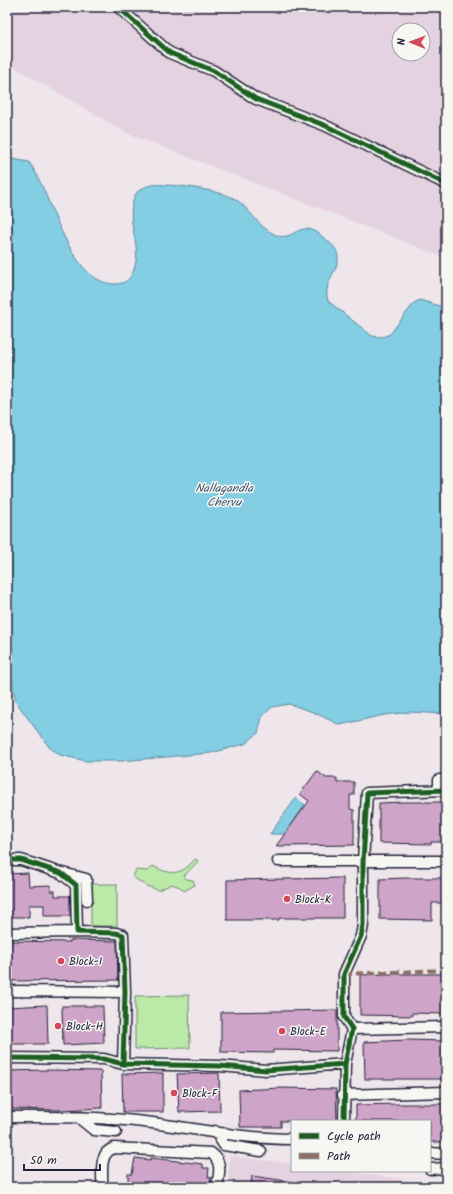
<svg xmlns="http://www.w3.org/2000/svg" width="453" height="1194" font-family="Kalam,sans-serif">
  <style>
    .built { fill: #e5d2e0; fill-rule: evenodd }
    .green { fill: #bbeaa8; stroke: #6e8672 }
    .water { fill: #83cee3; stroke: #5c89a0 }
    .building { fill: #cfa4c9; stroke: #22223b }
    .lines { fill: none; stroke-linecap: round; stroke-linejoin: round }
    .minor-casing { stroke: #22223b; stroke-width: 13 }
    .minor { stroke: #f6f6f2; stroke-width: 10 }
    .quiet { stroke: #8d6e63; stroke-width: 4; stroke-dasharray: 8 4; stroke-linecap: butt }
    .cycleway-casing { stroke: #f6f6f2; stroke-width: 8 }
    .cycleway { stroke: #1b5e20; stroke-width: 5 }
    .poi-dot { fill: #d1495b; stroke: #f6f6f2; stroke-width: 1.5 }
    .labels { text-anchor: middle; stroke-width: 3; stroke-linejoin: round; paint-order: stroke }
    .poi-label { font-size: 11px; fill: #22223b; stroke: #f6f6f2; text-anchor: start }
    .water-label { font-size: 12px; font-style: italic; fill: #3f566d; stroke: #f6f6f2 }
  </style>
  <rect width="100%" height="100%" fill="#eee6ea"/>
  <filter id="ink" filterUnits="userSpaceOnUse"><feTurbulence type="fractalNoise" baseFrequency=".025" numOctaves="2"/><feDisplacementMap in="SourceGraphic" scale="8" xChannelSelector="R" yChannelSelector="G"/><feConvolveMatrix kernelMatrix="1 2 1 2 8 2 1 2 1" color-interpolation-filters="sRGB"/></filter>
  <g filter="url(#ink)">
    <path class="built" d="M 7,7 L 446,7 L 446,258 L 127,133 L 7,63 ZM 399,30 L 423,30 L 423,54 L 399,54 Z
      M 230,1156 L 292,1164 L 292,1171 L 341,1171 L 446,1185 L 446,1187 L 228,1187 Z"/>
    <path class="green" d="M 195,859 L 198,861 L 184,876 L 186,879 L 193,880 L 195,885 L 184,891 L 180,887 L 172,884 L 159,890 L 146,886 L 133,877 L 136,870 L 147,871 L 153,866 C 171,876 182,875 195,859 Z
      M 91,884 L 117,884 L 117,926 L 91,926 Z
      M 189,995 L 190,1048 L 135,1049 L 135,996 Z"/>
    <path class="water" d="M 7,158 L 29,162 C 52,194 69,284 115,284 C 127,284 132,277 135,266 C 142,241 122,217 137,192 C 142,189 146,186 151,185 C 168,183 221,190 235,199 C 250,208 257,227 276,235 C 295,243 299,216 323,237 C 326,240 331,243 334,247 C 348,265 321,278 328,301 L 372,336 L 382,337 L 390,334 L 414,303 L 420,300 L 446,308 L 446,714 L 410,712 L 384,715 L 340,725 L 313,712 L 289,704 L 272,707 L 262,717 L 258,733 L 245,744 L 211,753 L 121,761 L 86,761 L 60,755 L 49,747 L 16,702 L 12,681 L 7,677 Z
      M 296,798 L 305,805 L 284,834 L 270,834 Z"/>
    <path class="building" d="M 317,771 L 326,778 L 337,778 L 337,782 L 354,782 L 354,795 L 350,795 L 350,809 L 354,810 L 354,845 L 276,846 L 309,801 L 300,794 Z
      M 404,802 L 446,802 L 446,842 L 431,842 L 431,844 L 379,843 L 379,803 Z
      M 28,873 L 29,886 L 51,885 L 51,891 L 55,891 L 55,896 L 70,896 L 70,916 L 44,916 L 44,905 L 29,905 L 29,917 L 7,917 L 7,874 Z
      M 343,878 L 343,918 L 279,918 L 279,920 L 227,920 L 227,880 Z
      M 405,878 L 446,878 L 446,903 L 432,903 L 432,920 L 380,919 L 380,879 Z
      M 70,940 L 117,941 L 118,980 L 7,981 L 7,941 L 70,942 Z
      M 385,974 L 446,974 L 446,1014 L 412,1013 L 412,1016 L 360,1015 L 360,975 Z
      M 47,1005 L 48,1044 L 7,1044 L 7,1007 Z
      M 62,1006 L 103,1006 L 104,1043 L 63,1045 Z
      M 337,1010 L 337,1051 L 273,1050 L 273,1053 L 221,1052 L 221,1012 Z
      M 407,1040 L 446,1041 L 446,1079 L 365,1079 L 364,1042 Z
      M 47,1070 L 101,1071 L 102,1108 L 61,1110 L 7,1109 L 7,1071 Z
      M 163,1073 L 163,1112 L 123,1112 L 122,1074 Z
      M 219,1073 L 220,1111 L 179,1112 L 177,1074 Z
      M 281,1088 L 336,1089 L 337,1121 L 281,1121 L 281,1127 L 240,1127 L 239,1090 Z
      M 398,1104 L 446,1104 L 446,1142 L 430,1142 L 430,1121 L 356,1121 L 356,1105 Z
      M 135,1158 L 150,1160 L 151,1158 L 203,1164 L 203,1168 L 209,1168 L 208,1177 L 211,1177 L 210,1187 L 128,1187 L 128,1174 L 132,1174 Z
      M 252,1176 L 293,1182 L 293,1187 L 251,1187 Z"/>
    <g class="lines">
      <g class="minor-casing">
        <path id="minor" d="M 118,7 L 170,53 L 214,71 L 256,99 L 324,125 L 446,184
          M 439,790 L 439,780 L 446,780
          M 7,860 L 21,860 L 61,873 L 76,885 L 77,932 L 116,933 L 123,935 L 125,992 L 123,1064
          M 278,861 L 446,861
          M 63,873 L 86,879 L 87,900
          M 7,933 L 77,932
          M 7,991 L 125,992
          M 352,1029 L 446,1027
          M 7,1058 L 104,1059 L 123,1064 L 220,1066 L 266,1070 L 345,1064
          M 343,1095 L 446,1092
          M 7,1117 C 52,1117 99,1116 144,1122 C 193,1128 243,1139 292,1139
          M 79,1118 L 94,1130 L 116,1132
          M 344,1121 L 345,1064 L 352,1029 L 344,1017 L 344,974 L 361,936 L 363,925 L 363,862 L 367,793 L 446,790
          M 215,1131 L 224,1145 L 261,1151
          M 430,1153 L 446,1154
          M 430,1169 L 446,1168
          M 102,1187 C 103,1173 98,1153 114,1148 L 211,1153 C 223,1162 219,1174 217,1187"/>
      </g>
      <use href="#minor" class="minor"/>
      <path class="quiet" d="M 344,974 L 446,970"/>
      <g class="cycleway-casing">
        <path id="cycleway" d="M 118,7 L 170,53 L 214,71 L 256,99 L 324,125 L 446,184
          M 7,860 L 21,860 L 61,873 L 76,885 L 77,932 L 116,933 L 123,935 L 125,992 L 123,1064
          M 7,1058 L 104,1059 L 123,1064 L 220,1066 L 266,1070 L 345,1064
          M 344,1121 L 345,1064 L 352,1029 L 344,1017 L 344,974 L 361,936 L 363,925 L 363,862 L 367,793 L 446,790"/>
      </g>
      <use href="#cycleway" class="cycleway"/>
    </g>
  </g>
  <g class="poi-dot">
    <circle cx="287" cy="899" r="4"/>
    <circle cx="61" cy="961" r="4"/>
    <circle cx="58" cy="1026" r="4"/>
    <circle cx="282" cy="1031" r="4"/>
    <circle cx="174" cy="1093" r="4"/>
  </g>
  <g class="labels">
    <g class="poi-label">
      <text x="295" y="903">Block-K</text>
      <text x="69" y="965">Block-I</text>
      <text x="66" y="1030">Block-H</text>
      <text x="290" y="1035">Block-E</text>
      <text x="182" y="1097">Block-F</text>
    </g>
    <g class="water-label">
      <text x="224" y="492">Nallagandla<tspan x="224" dy="14">Chervu</tspan></text>
    </g>
  </g>
  <rect width="453" height="1194" fill="none" stroke="#f6f6f2" stroke-width="24"/>
  <rect x="12" y="12" width="429" height="1170" fill="none" stroke="#22223b" stroke-width="1.5" filter="url(#ink)"/>
  <rect x="291" y="1120" width="140" height="52" fill="#f6f6f2" stroke="#a1a1a9"/>
  <rect x="299" y="1133" width="20" height="6" fill="#1b5e20" stroke="#a1a1a9"/>
  <text x="327" y="1140" font-size="12" fill="#22223b">Cycle path</text>
  <rect x="299" y="1153" width="20" height="6" fill="#8d6e63" stroke="#a1a1a9"/>
  <text x="327" y="1160" font-size="12" fill="#22223b">Path</text>
  <g transform="translate(411 42) rotate(271)"><circle r="19" fill="#f6f6f2" stroke="#a1a1a9"/>
  <path d="M0-3L7 15L0 10L-7 15Z" fill="#d1495b"/>
  <text y="-6" font-size="11" font-weight="bold" text-anchor="middle" fill="#22223b">N</text>
  </g>
  <path d="M24 1164v6h76v-6" fill="none" stroke="#22223b" stroke-width="2"/>
  <text x="30" y="1164" font-size="12" fill="#22223b" stroke="#f6f6f2" stroke-width="3" paint-order="stroke">50 m</text>
</svg>
